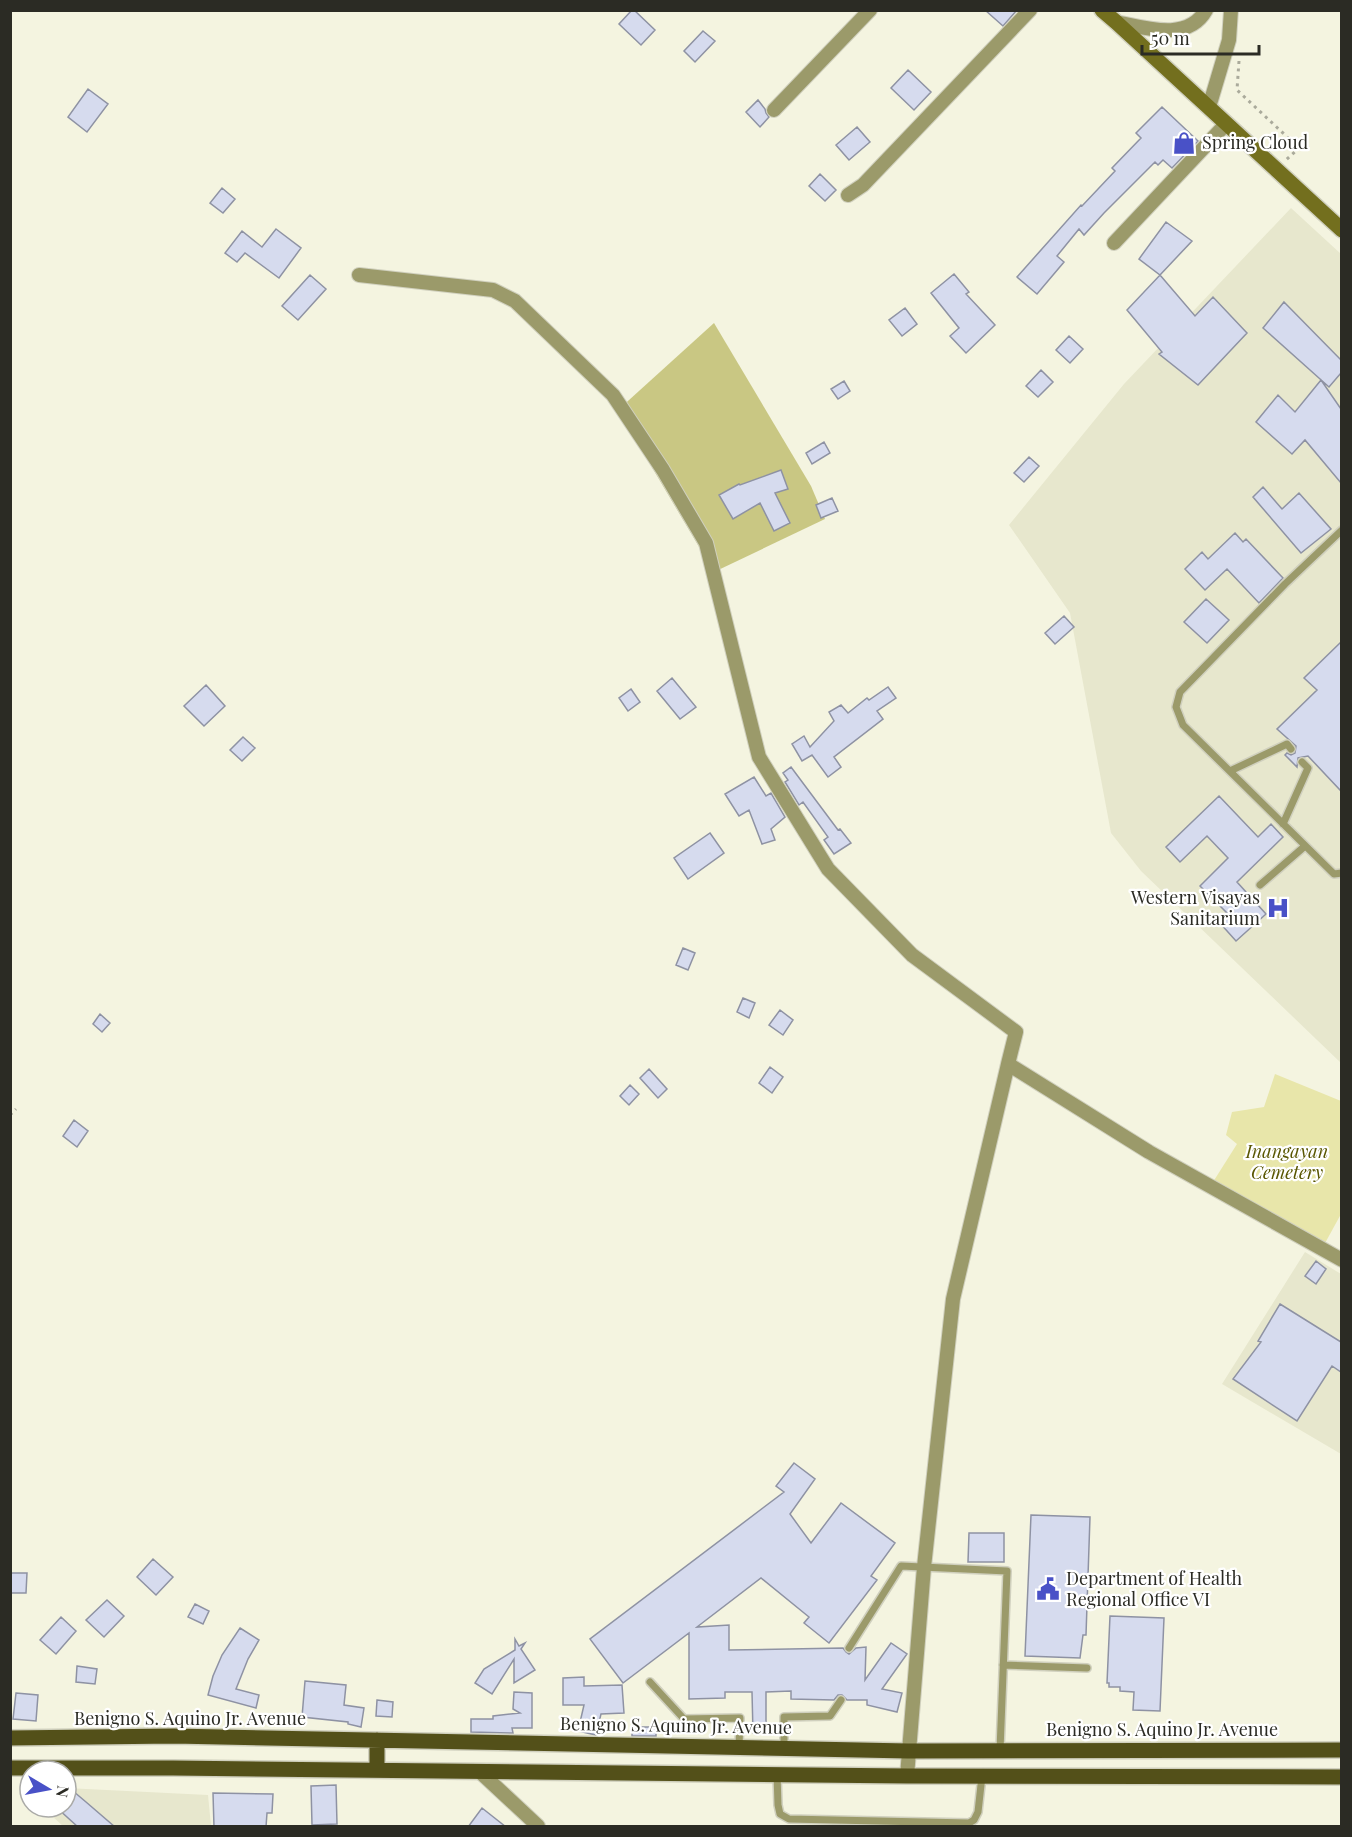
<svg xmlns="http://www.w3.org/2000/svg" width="1352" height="1837" font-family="'Playfair Display',serif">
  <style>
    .built { fill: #e7e7cd }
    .green { fill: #e8e6aa }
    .forest { fill: #c9c783 }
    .building { fill: #d6dbee; stroke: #8e92a3; stroke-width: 1.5 }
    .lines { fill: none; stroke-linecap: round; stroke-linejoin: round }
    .lane-casing { stroke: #d0d0be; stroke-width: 10 }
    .street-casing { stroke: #d0d0be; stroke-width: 16 }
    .secondary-casing { stroke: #d0d0be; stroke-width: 18 }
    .primary-casing { stroke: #d0d0be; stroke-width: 18 }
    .path { stroke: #aaaa9b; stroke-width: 3; stroke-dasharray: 3 4.5; stroke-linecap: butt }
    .lane { stroke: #9b9a6a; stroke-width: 7 }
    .street { stroke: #9b9a6a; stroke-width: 14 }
    .secondary { stroke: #736f1e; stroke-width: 15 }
    .primary { stroke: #535019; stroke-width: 15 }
    .labels { text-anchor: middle; stroke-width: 4.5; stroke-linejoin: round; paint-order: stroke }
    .poi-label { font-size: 18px; fill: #2b2b24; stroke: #fff; text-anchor: start }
    .park-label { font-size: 18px; font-style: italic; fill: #595601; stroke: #fff }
    .street-label { font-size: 18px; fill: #2b2b24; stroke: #fff }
  </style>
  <rect width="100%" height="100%" fill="#f4f4e0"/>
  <path class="built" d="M 1291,208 L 1341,254 L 1341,1063 L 1141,871 L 1111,833 L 1070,613 L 1009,525 L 1124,384 Z
    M 1305,1252 L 1341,1274 L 1341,1454 L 1222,1384 Z
    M 66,1788 L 208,1795 L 211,1826 L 63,1826 L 42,1807 L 66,1807 Z"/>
  <path class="green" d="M 1275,1074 L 1341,1101 L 1341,1214 L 1324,1245 L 1213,1182 L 1237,1144 L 1226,1135 L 1232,1112 L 1264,1107 Z"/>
  <path class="forest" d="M 714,323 L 811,486 L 825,519 L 714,572 L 618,410 Z"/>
  <path class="building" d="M 632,10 L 634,10 L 655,30 L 641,45 L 619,24 Z
    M 985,10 L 1017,10 L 1003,26 Z
    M 703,31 L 715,41 L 695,62 L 684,51 Z
    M 908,70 L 931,92 L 914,110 L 891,88 Z
    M 88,89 L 108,104 L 87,132 L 68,117 Z
    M 758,100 L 765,109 L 766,113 L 769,117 L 760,127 L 746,112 Z
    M 1162,107 L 1198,141 L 1172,168 L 1163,160 L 1158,165 L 1155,162 L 1104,213 L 1084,235 L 1079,229 L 1057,256 L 1064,262 L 1037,294 L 1017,277 L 1081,205 L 1082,206 L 1115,171 L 1112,168 L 1141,138 L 1136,133 Z
    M 857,127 L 870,142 L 849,160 L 836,145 Z
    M 820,174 L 836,190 L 825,201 L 809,186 Z
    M 222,188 L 235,199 L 223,213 L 210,203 Z
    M 1166,222 L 1192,241 L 1160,275 L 1139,259 Z
    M 276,229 L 301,248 L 279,278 L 245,253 L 237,262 L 225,253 L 242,231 L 262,247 Z
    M 954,274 L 969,292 L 966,294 L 995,325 L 966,353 L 950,336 L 959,328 L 931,293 Z
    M 310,275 L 326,289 L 298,320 L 282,306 Z
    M 1160,275 L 1195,316 L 1213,297 L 1247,333 L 1198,385 L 1159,354 L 1162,352 L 1127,310 Z
    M 1284,302 L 1341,360 L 1341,373 L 1329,387 L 1263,328 Z
    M 905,308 L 917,324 L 902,336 L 889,320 Z
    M 1069,336 L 1083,349 L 1070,363 L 1056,350 Z
    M 1041,370 L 1053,382 L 1038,397 L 1026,386 Z
    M 1321,380 L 1341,409 L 1341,483 L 1305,440 L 1292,454 L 1256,422 L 1278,395 L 1295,412 Z
    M 844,381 L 850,391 L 838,399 L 831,389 Z
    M 824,442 L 830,453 L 812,464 L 806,453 Z
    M 1029,457 L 1039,466 L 1024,482 L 1014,473 Z
    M 781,470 L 788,489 L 775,493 L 790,523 L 774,531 L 760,503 L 733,519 L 719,495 L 739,484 L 740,485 Z
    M 1263,487 L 1282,509 L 1299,493 L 1331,529 L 1301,553 L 1253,497 Z
    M 832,498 L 838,511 L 821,518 L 816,505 Z
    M 1235,533 L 1243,542 L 1246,539 L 1283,578 L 1259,603 L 1227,569 L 1205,590 L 1185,569 L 1202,552 L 1208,559 Z
    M 1206,599 L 1229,620 L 1207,643 L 1184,622 Z
    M 1064,616 L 1074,627 L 1055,644 L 1045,633 Z
    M 1341,642 L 1341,791 L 1308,756 L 1298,758 L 1297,767 L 1285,755 L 1287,753 L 1291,755 L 1295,753 L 1296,746 L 1277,729 L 1317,690 L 1304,678 Z
    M 672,678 L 696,707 L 680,719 L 657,691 Z
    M 206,685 L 225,706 L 204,726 L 184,706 Z
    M 888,687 L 896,698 L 877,711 L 883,719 L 834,757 L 841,767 L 828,777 L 812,755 L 802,761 L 792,744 L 804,736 L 810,747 L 834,721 L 829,712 L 841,705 L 848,713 L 867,698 L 869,700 Z
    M 631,689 L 640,702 L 628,711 L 619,698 Z
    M 243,737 L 255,748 L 242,761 L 230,750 Z
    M 791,767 L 838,830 L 840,829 L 851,843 L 834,854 L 824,840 L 828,837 L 803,802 L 799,805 L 785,782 L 788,780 L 783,773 Z
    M 754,777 L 766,796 L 771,793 L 785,817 L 771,829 L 775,840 L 762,844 L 749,810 L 739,816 L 725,794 Z
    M 1219,796 L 1258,837 L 1271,824 L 1283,837 L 1237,882 L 1266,914 L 1236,941 L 1219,922 L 1228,914 L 1200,886 L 1228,858 L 1207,836 L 1180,862 L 1166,847 Z
    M 710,833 L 724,853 L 688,879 L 674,858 Z
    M 683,948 L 695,953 L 688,970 L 676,965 Z
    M 743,998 L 755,1003 L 749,1018 L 737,1012 Z
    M 780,1010 L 793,1020 L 783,1035 L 769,1025 Z
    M 100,1014 L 110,1023 L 102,1032 L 93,1024 Z
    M 770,1067 L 783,1077 L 772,1093 L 759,1083 Z
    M 649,1069 L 667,1089 L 658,1098 L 640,1078 Z
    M 630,1085 L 639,1094 L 629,1105 L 620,1096 Z
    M 74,1120 L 88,1131 L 77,1147 L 63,1136 Z
    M 1316,1261 L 1326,1269 L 1316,1284 L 1305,1276 Z
    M 1280,1304 L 1341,1342 L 1341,1372 L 1332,1366 L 1297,1421 L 1233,1379 L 1261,1342 L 1258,1341 Z
    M 794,1463 L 815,1479 L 790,1514 L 811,1543 L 841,1503 L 895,1543 L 871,1576 L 877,1580 L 829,1643 L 804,1623 L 809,1617 L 761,1578 L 697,1627 L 729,1625 L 729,1650 L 843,1648 L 846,1652 L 849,1654 L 856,1648 L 866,1647 L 865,1680 L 891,1643 L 907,1654 L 882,1689 L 902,1693 L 897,1712 L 867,1705 L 867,1700 L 847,1700 L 842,1695 L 838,1695 L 834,1700 L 791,1699 L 791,1691 L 766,1692 L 766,1733 L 753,1733 L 752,1692 L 725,1692 L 725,1698 L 689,1699 L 689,1633 L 623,1683 L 590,1639 L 784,1492 L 776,1486 Z
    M 1031,1515 L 1090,1517 L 1086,1635 L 1083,1635 L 1080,1658 L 1025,1656 Z
    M 969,1533 L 1004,1533 L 1004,1562 L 968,1562 Z
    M 153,1559 L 173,1577 L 156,1595 L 137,1577 Z
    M 10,1573 L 27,1573 L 26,1593 L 10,1593 Z
    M 107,1600 L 124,1616 L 104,1637 L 86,1620 Z
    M 195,1604 L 209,1611 L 203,1624 L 188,1617 Z
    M 1110,1616 L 1164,1618 L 1160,1711 L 1133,1710 L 1134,1692 L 1120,1691 L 1120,1687 L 1109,1687 L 1109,1683 L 1107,1683 Z
    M 61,1617 L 76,1631 L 56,1654 L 40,1640 Z
    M 240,1628 L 259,1640 L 248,1659 L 236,1689 L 259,1695 L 256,1708 L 208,1695 L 213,1676 L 222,1655 Z
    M 515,1639 L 519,1646 L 525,1643 L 521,1649 L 535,1670 L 514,1683 L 514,1659 L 492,1694 L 475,1683 L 484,1669 L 515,1650 Z
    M 77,1666 L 97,1669 L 95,1684 L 76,1682 Z
    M 584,1677 L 584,1686 L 622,1685 L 624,1713 L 601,1714 L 596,1735 L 578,1731 L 584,1705 L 563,1705 L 563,1678 Z
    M 305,1681 L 346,1685 L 344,1705 L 364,1708 L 361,1727 L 348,1724 L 348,1722 L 302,1717 Z
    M 514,1692 L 532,1693 L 532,1728 L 512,1728 L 513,1733 L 471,1732 L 471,1719 L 493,1719 L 493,1716 L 520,1713 L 513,1709 Z
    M 16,1693 L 38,1695 L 36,1721 L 13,1719 Z
    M 377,1700 L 393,1702 L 392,1717 L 376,1716 Z
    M 632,1727 L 656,1727 L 656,1736 L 632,1736 Z
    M 336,1785 L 337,1824 L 312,1825 L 311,1786 Z
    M 73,1791 L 86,1802 L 115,1827 L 78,1827 L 56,1807 L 66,1807 L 66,1799 Z
    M 213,1793 L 273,1794 L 272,1813 L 267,1813 L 266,1827 L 214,1827 Z
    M 482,1808 L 506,1827 L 468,1827 Z"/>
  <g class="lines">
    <g class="lane-casing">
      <path id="lane" d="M 1342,530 L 1285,584 L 1180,692 L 1176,707 L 1183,725 L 1334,874 L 1342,873
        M 1230,771 L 1287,744 L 1291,749
        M 1283,824 L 1308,768 L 1302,762
        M 1260,885 L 1305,846
        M 849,1648 L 901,1566 L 1007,1571 L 1000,1750
        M 1003,1665 L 1087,1668
        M 650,1682 L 684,1719 L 740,1718 L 739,1747
        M 784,1748 L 784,1717 L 830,1716 L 841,1700
        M 777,1774 L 778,1805 L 780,1814 L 789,1819 L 969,1823 L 974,1820 L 978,1812 L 982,1776"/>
    </g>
    <g class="street-casing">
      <path id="street" d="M 1116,22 C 1146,28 1188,42 1206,10
        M 1209,107 L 1229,40 L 1231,10
        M 774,110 L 870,10
        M 848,195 L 863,185 L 1030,10
        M 1114,243 L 1226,124
        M 359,275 L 493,290 L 515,301 L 613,395 L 663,470 L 706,543 L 759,757 L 828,869 L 912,955 L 1016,1032 L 1008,1064
        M 479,1771 L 538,1826
        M 907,1776 L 924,1567 L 953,1299 L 1008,1064 L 1149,1152 L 1342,1260"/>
    </g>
    <g class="secondary-casing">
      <path id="secondary" d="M 1102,10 L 1116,22 L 1342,230"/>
    </g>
    <g class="primary-casing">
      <path id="primary" d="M 10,1738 L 174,1736 L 908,1751 L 1342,1750
        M 10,1768 L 173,1768 L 907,1776 L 1342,1777
        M 377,1770 L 377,1740"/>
    </g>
    <path class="path" d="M 1239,61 L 1237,90 L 1299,148 L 1286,160
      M 10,1115 L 16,1109"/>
    <use href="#lane" class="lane"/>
    <use href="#street" class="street"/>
    <use href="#secondary" class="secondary"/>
    <use href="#primary" class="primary"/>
  </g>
  <defs>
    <g id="shop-bare" transform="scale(1.8)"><path d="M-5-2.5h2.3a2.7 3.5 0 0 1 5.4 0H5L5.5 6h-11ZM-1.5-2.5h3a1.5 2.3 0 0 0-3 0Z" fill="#4951c7" stroke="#fff" stroke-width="2.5" paint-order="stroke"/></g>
    <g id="hospital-bare" transform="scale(1.8)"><path d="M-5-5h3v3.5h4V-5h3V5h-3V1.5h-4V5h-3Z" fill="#4951c7" stroke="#fff" stroke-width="2.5" paint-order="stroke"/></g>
    <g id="civic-bare" transform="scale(1.8)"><path d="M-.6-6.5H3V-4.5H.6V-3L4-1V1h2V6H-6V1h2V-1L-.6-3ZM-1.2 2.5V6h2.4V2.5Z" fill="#4951c7" stroke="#fff" stroke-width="2.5" paint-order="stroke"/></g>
  </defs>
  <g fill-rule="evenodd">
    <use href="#shop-bare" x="1184" y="143"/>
    <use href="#hospital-bare" x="1278" y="908"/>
    <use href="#civic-bare" x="1048" y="1589"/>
  </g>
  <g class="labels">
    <g class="poi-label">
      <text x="1202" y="149">Spring Cloud</text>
      <text x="1260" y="904" text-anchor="end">Western Visayas<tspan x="1260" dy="21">Sanitarium</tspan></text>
      <text x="1066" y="1585">Department of Health<tspan x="1066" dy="21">Regional Office VI</tspan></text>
    </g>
    <g class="park-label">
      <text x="1287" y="1158">Inangayan<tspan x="1287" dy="21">Cemetery</tspan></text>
    </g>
    <g class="street-label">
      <text x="190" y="1725">Benigno S. Aquino Jr. Avenue</text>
      <text transform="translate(676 1726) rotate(1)" y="6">Benigno S. Aquino Jr. Avenue</text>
      <text x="1162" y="1736">Benigno S. Aquino Jr. Avenue</text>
    </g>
  </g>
  <rect width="1352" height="1837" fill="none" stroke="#2b2b24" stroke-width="24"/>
  <g transform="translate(48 1789) rotate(100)"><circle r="28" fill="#ffffff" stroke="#aaaaa7" stroke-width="1.5"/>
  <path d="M0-4.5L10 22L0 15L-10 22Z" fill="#4951c7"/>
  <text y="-9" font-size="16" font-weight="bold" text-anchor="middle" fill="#2b2b24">N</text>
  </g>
  <path d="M1142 45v9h117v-9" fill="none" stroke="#2b2b24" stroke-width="3"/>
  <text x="1151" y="45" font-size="18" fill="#2b2b24" stroke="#ffffff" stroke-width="4.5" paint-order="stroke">50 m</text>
</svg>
